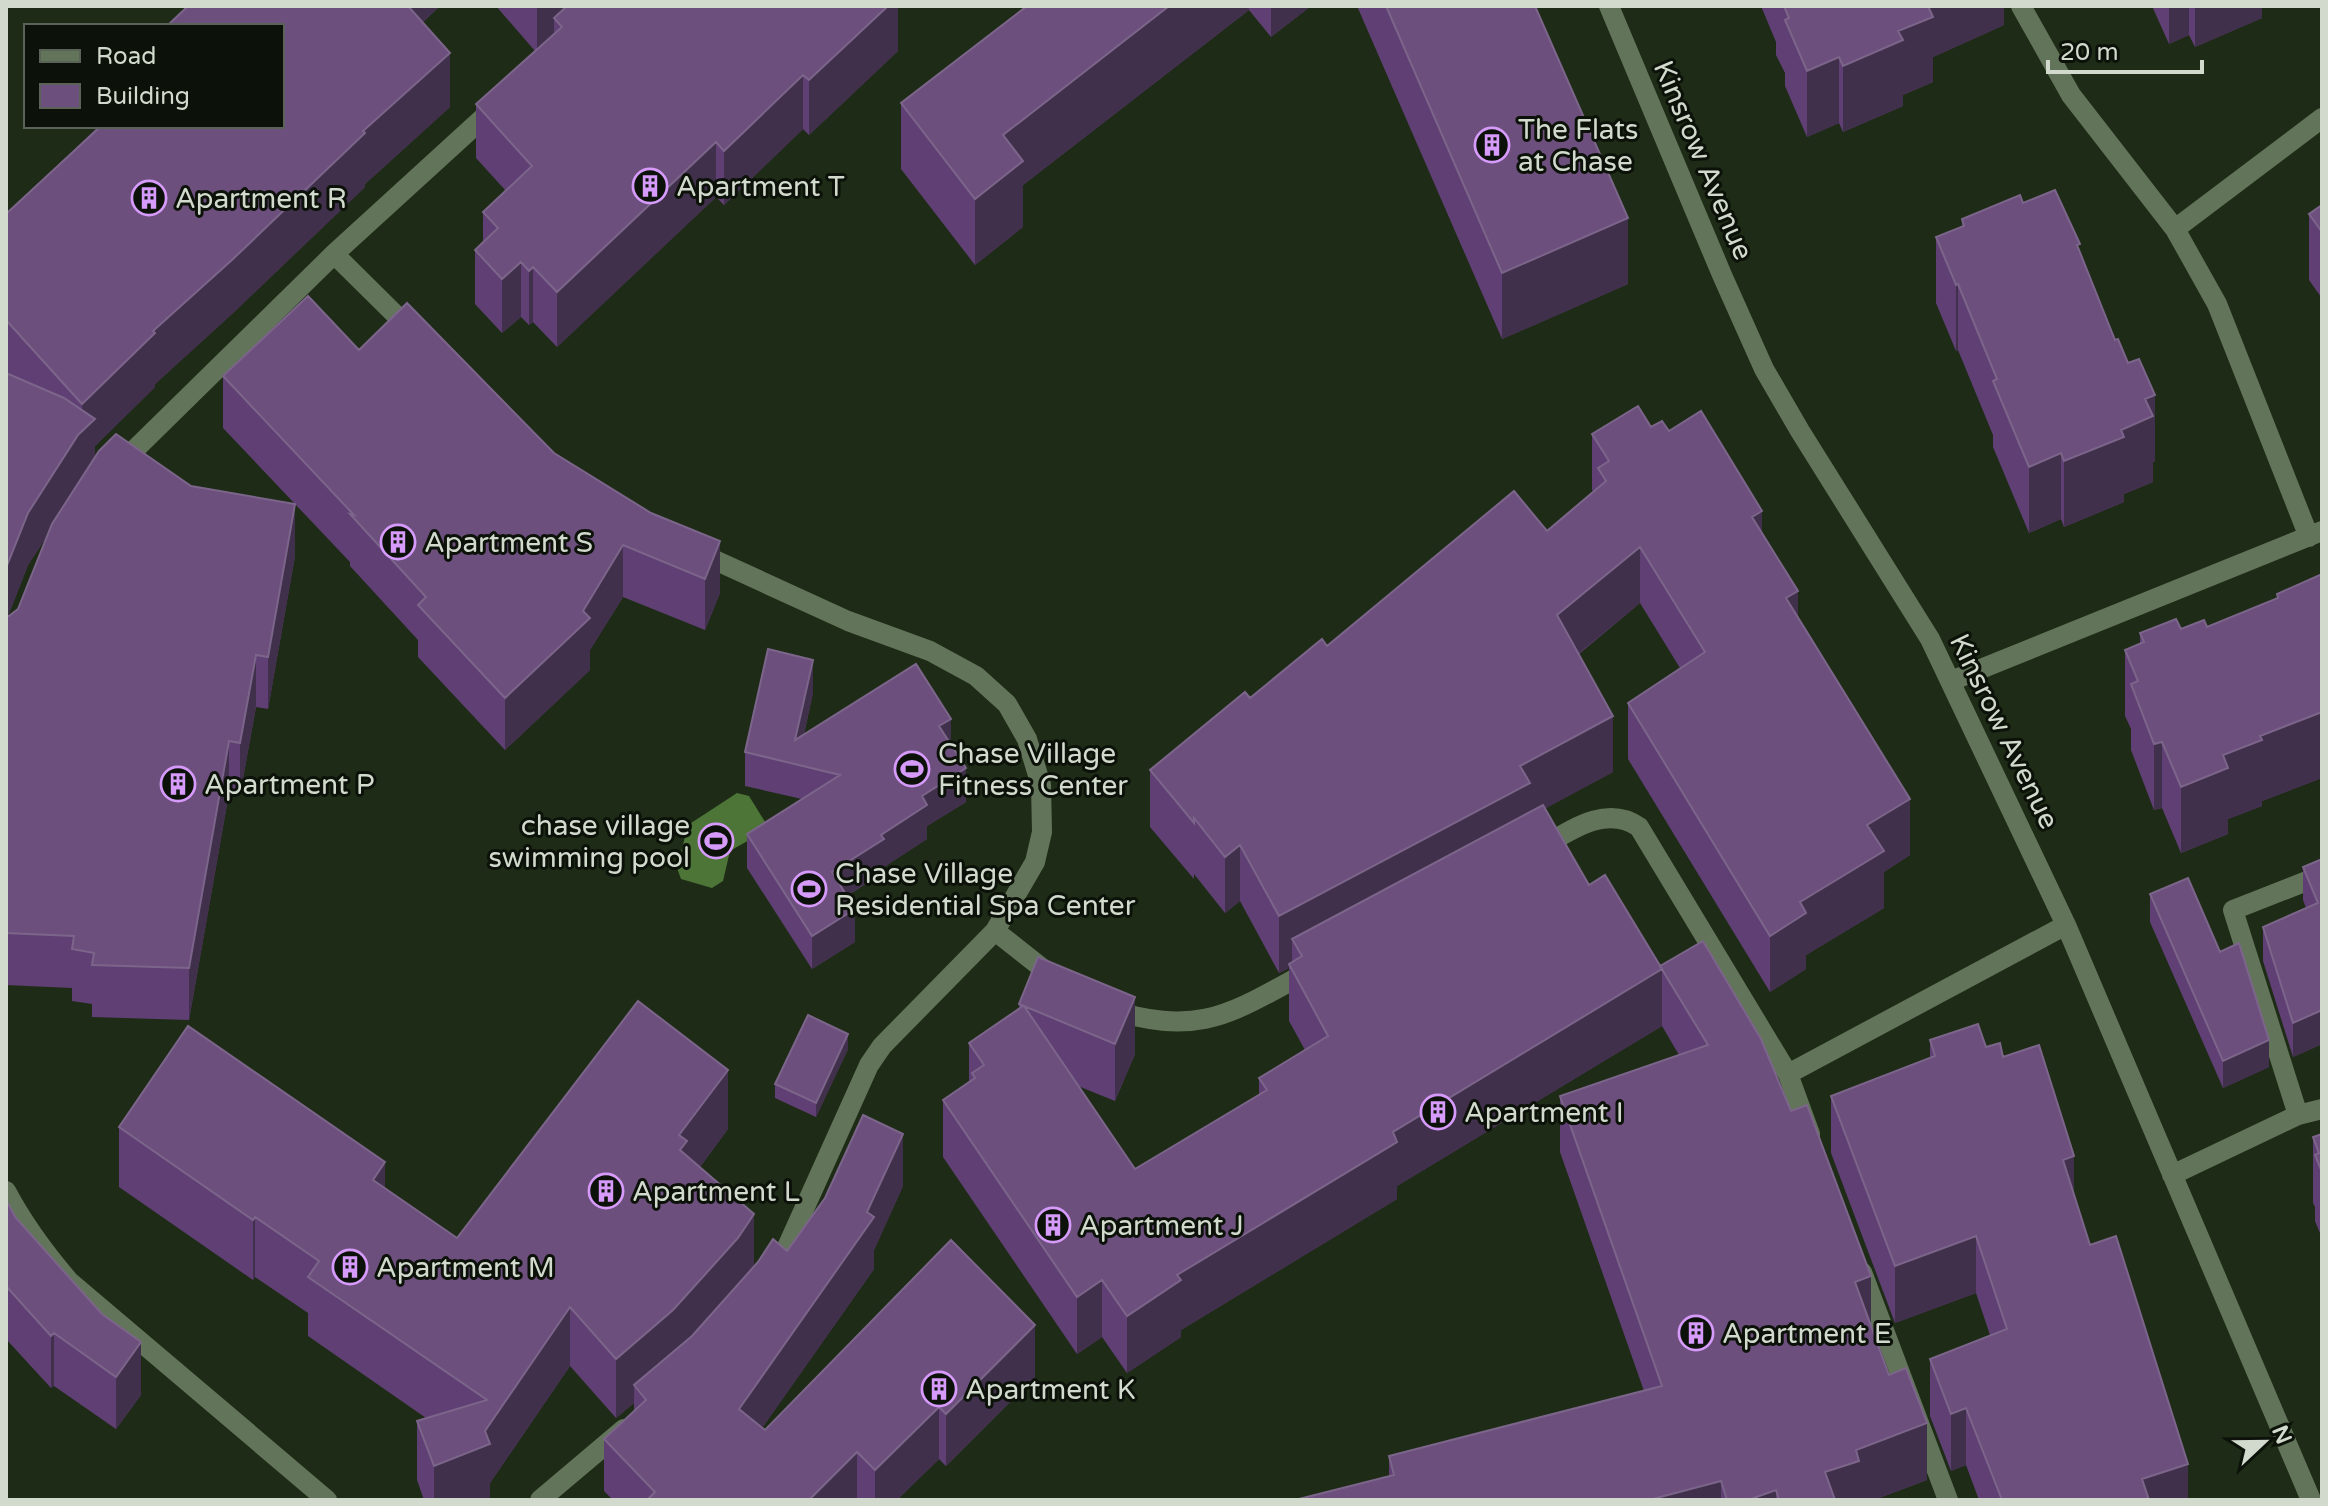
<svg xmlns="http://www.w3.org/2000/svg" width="2328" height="1506" font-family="'Varela Round',sans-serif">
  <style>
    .water { fill: #4c7537 }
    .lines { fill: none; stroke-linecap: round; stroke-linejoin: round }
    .minor { stroke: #627459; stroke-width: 20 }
    .wall { fill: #603f74; fill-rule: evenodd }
    .shaded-wall { fill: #41304b }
    .building { fill: #6d4f7d; stroke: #7c658a; stroke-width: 2 }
    .labels { text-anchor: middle; stroke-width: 6; stroke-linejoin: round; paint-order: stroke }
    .poi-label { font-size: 28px; fill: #d1dacd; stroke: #0c1209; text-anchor: start }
    .street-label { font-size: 28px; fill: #d1dacd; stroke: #0c1209 }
  </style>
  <rect width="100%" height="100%" fill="#1e2c17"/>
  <path class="water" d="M 737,793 L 749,796 L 767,825 L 765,831 L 730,851 L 723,881 L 712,888 L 681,879 L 677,868 L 688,825 Z"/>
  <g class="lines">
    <path class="minor" d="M 1609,6 L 1722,275 L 1764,369 L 1800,431 L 1930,639 L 2066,925 L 2311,1500
      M 2021,6 L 2071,95 L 2175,229 L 2217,304 L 2309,537
      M 2175,229 L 2322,118
      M 334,254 L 414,333
      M 118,466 L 334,254 L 495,107
      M 695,551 L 848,621 L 930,651 L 976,676 L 1007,704 L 1027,739 L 1041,785 L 1042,832 L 1035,862 L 995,931
      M 1951,681 L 2322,531
      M 1537,850 C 1567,833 1605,803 1639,827 L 1788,1074 L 2066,925
      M 1108,1009 C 1202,1038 1231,1013 1311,970
      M 1788,1074 L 1810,1134
      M 2298,1115 L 2322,1109
      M 2172,1175 L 2298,1115 L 2233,910 L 2322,875
      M 6,1191 C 24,1225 44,1252 69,1281 L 327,1500
      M 771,1272 L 787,1247 L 869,1065 L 882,1046 L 995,931 L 1056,979
      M 1862,1272 L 1948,1500
      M 540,1500 L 624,1429"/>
  </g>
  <path class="wall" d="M 188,6 L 440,6 L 423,22 L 450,107 L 365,184 L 365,187 L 233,313 L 155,384 L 155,387 L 95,446 L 95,458 L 191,486 L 295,504 L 223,428 L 223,376 L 359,350 L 554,453 L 651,513 L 720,593 L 705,630 L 623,597 L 590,650 L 590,670 L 505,750 L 418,657 L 418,640 L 350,566 L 350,562 L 295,504 L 295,556 L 268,709 L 256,707 L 240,795 L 229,793 L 189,1020 L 92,1017 L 92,1004 L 72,1001 L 72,988 L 6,985 L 6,214 L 99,126 L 282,126 ZM 47,536 L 18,609 L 8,616 L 28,565 Z
    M 496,6 L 898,6 L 898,51 L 809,135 L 803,129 L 724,205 L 716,197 L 557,347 L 533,322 L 529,325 L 521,317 L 502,333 L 475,304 L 475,250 L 483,241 L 483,212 L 506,191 L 476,158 L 476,104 L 535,51 Z
    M 1027,6 L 1311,6 L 1271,37 L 1249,10 L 1023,185 L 1023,227 L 975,265 L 901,169 L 901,103 Z
    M 1357,6 L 1535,6 L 1628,284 L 1502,339 Z
    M 1761,6 L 2004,6 L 2004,25 L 1933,57 L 1933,82 L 1903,95 L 1903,106 L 1843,132 L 1839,123 L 1807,137 L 1785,86 L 1785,73 L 1776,55 L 1776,42 Z
    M 2152,6 L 2265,6 L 2262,7 L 2262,18 L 2195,47 L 2189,35 L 2169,44 Z
    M 2023,203 L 2080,252 L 2155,461 L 2153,462 L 2153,482 L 2124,494 L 2124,502 L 2064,527 L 2061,519 L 2029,533 L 1993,447 L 1993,435 L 1958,350 L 1956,351 L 1936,303 L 1936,237 L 1962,227 L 1962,219 Z
    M 2322,205 L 2322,310 L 2321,309 L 2321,297 L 2309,280 L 2309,214 Z
    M 1651,427 L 1669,431 L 1762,534 L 1798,617 L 1910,855 L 1884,872 L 1884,908 L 1806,955 L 1806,969 L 1770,992 L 1628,759 L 1628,703 L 1680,668 L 1640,603 L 1579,654 L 1613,772 L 1545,808 L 1589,885 L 1660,967 L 1703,941 L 1871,1325 L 1927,1480 L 1874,1500 L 1295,1500 L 1389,1476 L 1389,1456 L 1644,1391 L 1560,1152 L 1560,1096 L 1679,1055 L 1662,1026 L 1397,1186 L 1397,1199 L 1181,1330 L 1181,1337 L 1127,1373 L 1102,1337 L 1077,1354 L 943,1157 L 943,1100 L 969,1083 L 969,1043 L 1019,1008 L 1019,1004 L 1038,957 L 1135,1054 L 1115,1101 L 1078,1086 L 1135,1169 L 1259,1095 L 1259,1078 L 1305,1050 L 1289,1021 L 1289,968 L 1279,973 L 1240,901 L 1225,913 L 1194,874 L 1194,879 L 1150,827 L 1150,770 L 1250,698 L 1327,646 L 1547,531 L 1594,492 L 1592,490 L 1592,434 Z
    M 2322,574 L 2322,778 L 2262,801 L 2262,806 L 2228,819 L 2228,834 L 2181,853 L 2162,808 L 2154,810 L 2131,750 L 2131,729 L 2125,716 L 2125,650 L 2140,644 L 2140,633 L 2207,627 L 2277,598 L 2277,594 Z
    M 813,693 L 804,734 L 951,745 L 966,802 L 927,826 L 927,839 L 884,867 L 884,872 L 847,896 L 855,942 L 812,969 L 747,868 L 747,834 L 802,799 L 745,786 L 745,752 Z
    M 2322,859 L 2322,1044 L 2293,1057 L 2263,961 L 2263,927 L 2306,908 L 2303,900 L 2303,867 Z
    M 2150,894 L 2220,952 L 2269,1067 L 2223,1088 L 2150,922 Z
    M 1930,1040 L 1986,1047 L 2003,1057 L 2074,1196 L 2090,1245 L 2188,1500 L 1979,1500 L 1966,1465 L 1951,1471 L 1930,1416 L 1930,1359 L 1990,1335 L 1976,1293 L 1895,1323 L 1831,1153 L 1831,1096 L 1930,1058 Z
    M 848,1049 L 816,1117 L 775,1098 L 775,1084 Z
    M 119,1127 L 385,1188 L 457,1238 L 728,1129 L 700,1167 L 754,1266 L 787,1251 L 903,1186 L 874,1250 L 874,1269 L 762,1428 L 765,1430 L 1035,1377 L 946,1466 L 939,1459 L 897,1500 L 613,1500 L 604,1491 L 604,1439 L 634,1412 L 634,1403 L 616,1418 L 570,1366 L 490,1483 L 490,1500 L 424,1500 L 417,1480 L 417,1421 L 426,1418 L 308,1336 L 308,1313 L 255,1277 L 253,1280 L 119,1187 Z
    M 2322,1134 L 2322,1238 L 2315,1221 L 2315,1207 L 2313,1203 L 2313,1137 Z
    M 6,1200 L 16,1218 L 141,1395 L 116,1429 L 54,1386 L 51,1388 L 6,1339 Z"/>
  <path class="shaded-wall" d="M 396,6 L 440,6 L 396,46 Z
    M 537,6 L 589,6 L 562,27 L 554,18 L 554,37 L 537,53 Z
    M 888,6 L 898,6 L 898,51 L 809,135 L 809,80 Z
    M 1169,6 L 1249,6 L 1249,10 L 1023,185 L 1023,227 L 975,265 L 975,199 L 1003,135 Z
    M 1271,6 L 1311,6 L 1271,37 Z
    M 1924,6 L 2004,6 L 2004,25 L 1933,57 L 1933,82 L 1903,95 L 1903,106 L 1843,132 L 1843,66 L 1898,31 Z
    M 2169,6 L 2189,6 L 2189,35 L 2169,44 Z
    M 2195,6 L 2265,6 L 2262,7 L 2262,18 L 2195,47 Z
    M 450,53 L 450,107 L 365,184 L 365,187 L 233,313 L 155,384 L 155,387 L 95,446 L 95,471 L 78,488 L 28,565 L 6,621 L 6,568 L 28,513 L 78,435 L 82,431 L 82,404 L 153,331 L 363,131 Z
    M 1839,57 L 1839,123 L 1807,137 L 1807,71 Z
    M 803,75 L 803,129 L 724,205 L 724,151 Z
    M 716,142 L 716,197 L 557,347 L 557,292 Z
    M 1628,218 L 1628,284 L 1502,339 L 1502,273 Z
    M 521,262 L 521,317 L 502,333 L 502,279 Z
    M 533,267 L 533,322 L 529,325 L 529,271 Z
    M 1958,284 L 1958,350 L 1956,351 L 1956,285 Z
    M 2155,395 L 2155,461 L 2153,462 L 2153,482 L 2124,494 L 2124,502 L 2064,527 L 2064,461 L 2121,430 L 2145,399 Z
    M 2061,453 L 2061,519 L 2029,533 L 2029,467 Z
    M 295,504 L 295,556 L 268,709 L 268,657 Z
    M 1762,511 L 1762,567 L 1752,517 Z
    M 720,541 L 720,593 L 705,630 L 705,579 Z
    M 623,545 L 623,597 L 590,650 L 590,670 L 505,750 L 505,698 L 583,611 Z
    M 1640,547 L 1640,603 L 1557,671 L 1557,615 Z
    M 1798,591 L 1798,647 L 1786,598 Z
    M 256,655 L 256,707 L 240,795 L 240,743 Z
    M 813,660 L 813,693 L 797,764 L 795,740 Z
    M 2322,712 L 2322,778 L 2262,801 L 2262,806 L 2228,819 L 2228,834 L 2181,853 L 2181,787 L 2223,755 L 2260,736 Z
    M 1613,716 L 1613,772 L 1530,817 L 1302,956 L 1292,939 L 1292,966 L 1289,964 L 1289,968 L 1279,973 L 1279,916 L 1520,766 Z
    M 951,719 L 951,752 L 939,726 Z
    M 229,741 L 229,793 L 189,1020 L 189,968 Z
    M 2162,742 L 2162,808 L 2154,810 L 2154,744 Z
    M 966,768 L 966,802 L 927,826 L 927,839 L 884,867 L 884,872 L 832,905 L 832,872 L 881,835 L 922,796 Z
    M 1910,799 L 1910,855 L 1884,872 L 1884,908 L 1806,955 L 1806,969 L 1770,992 L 1770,936 L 1867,825 Z
    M 1240,845 L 1240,901 L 1225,913 L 1225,857 Z
    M 855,909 L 855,942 L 812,969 L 812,936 Z
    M 1662,969 L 1662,1026 L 1397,1186 L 1397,1199 L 1181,1330 L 1181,1337 L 1127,1373 L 1127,1316 L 1177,1275 L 1393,1132 Z
    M 1135,997 L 1135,1054 L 1115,1101 L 1115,1044 Z
    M 2322,1010 L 2322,1044 L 2293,1057 L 2293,1023 Z
    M 848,1034 L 848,1049 L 816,1117 L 816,1103 Z
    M 2269,1040 L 2269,1067 L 2223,1088 L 2223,1061 Z
    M 728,1070 L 728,1129 L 687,1184 L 687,1201 L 679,1135 Z
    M 903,1134 L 903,1186 L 874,1250 L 874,1269 L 739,1461 L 739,1409 L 867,1212 Z
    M 2074,1156 L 2074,1213 L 2063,1160 Z
    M 385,1162 L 385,1222 L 373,1180 Z
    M 754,1214 L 754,1273 L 738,1297 L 634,1385 L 634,1403 L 616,1418 L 616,1359 Z
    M 255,1217 L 255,1277 L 253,1280 L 253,1220 Z
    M 1976,1236 L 1976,1293 L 1895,1323 L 1895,1266 Z
    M 1871,1276 L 1871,1332 L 1855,1282 Z
    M 1102,1280 L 1102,1337 L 1077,1354 L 1077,1297 Z
    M 570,1307 L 570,1366 L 490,1483 L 490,1500 L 434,1500 L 434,1466 L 485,1431 Z
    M 1035,1325 L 1035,1377 L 946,1466 L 946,1414 Z
    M 54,1333 L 54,1386 L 51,1388 L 51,1336 Z
    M 141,1342 L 141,1395 L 116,1429 L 116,1377 Z
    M 939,1407 L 939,1459 L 897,1500 L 875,1500 L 875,1470 Z
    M 1966,1408 L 1966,1465 L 1951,1471 L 1951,1414 Z
    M 1927,1423 L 1927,1480 L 1874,1500 L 1825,1500 L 1825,1472 L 1856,1450 Z
    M 857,1452 L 857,1500 L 809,1500 Z
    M 2188,1464 L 2188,1500 L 2142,1500 L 2142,1479 Z
    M 1721,1481 L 1721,1500 L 1649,1500 Z
    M 1776,1490 L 1776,1500 L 1748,1500 Z"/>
  <path class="building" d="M 188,6 L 408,6 L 450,53 L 363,131 L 365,133 L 233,259 L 153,331 L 155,333 L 82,404 L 6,320 L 6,214 L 101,126 L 282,126 L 282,26 L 167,26 Z
    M 567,6 L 888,6 L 809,80 L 803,75 L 724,151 L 716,142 L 557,292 L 533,267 L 529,271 L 521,262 L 502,279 L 475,250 L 498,228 L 483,212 L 532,166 L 476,104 L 562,27 L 554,18 Z
    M 1027,6 L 1169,6 L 1003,135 L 1023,161 L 975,199 L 901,103 Z
    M 1386,6 L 1535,6 L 1628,218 L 1502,273 Z
    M 1784,6 L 1928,6 L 1933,17 L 1898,31 L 1903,40 L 1843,66 L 1839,57 L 1807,71 L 1785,20 L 1789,18 Z
    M 2055,190 L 2080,244 L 2077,245 L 2115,340 L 2118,339 L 2128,363 L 2139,359 L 2155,395 L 2145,399 L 2153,416 L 2121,430 L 2124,437 L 2064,461 L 2061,453 L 2029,467 L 1993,381 L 1997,379 L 1958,284 L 1956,285 L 1936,237 L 1964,226 L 1962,219 L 2020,195 L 2023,203 Z
    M 2322,205 L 2322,232 L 2309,214 Z
    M 308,296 L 359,350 L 407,303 L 554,453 L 651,513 L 720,541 L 705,579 L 623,545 L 583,611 L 590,618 L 505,698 L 418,605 L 426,597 L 350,514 L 354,515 L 223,376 Z
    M 6,373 L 64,398 L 95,419 L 78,435 L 28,513 L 6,568 Z
    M 1638,406 L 1651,427 L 1662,421 L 1669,431 L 1701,411 L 1762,511 L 1752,517 L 1798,591 L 1786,598 L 1910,799 L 1867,825 L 1884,851 L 1800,902 L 1806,913 L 1770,936 L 1628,703 L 1705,652 L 1640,547 L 1557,615 L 1613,716 L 1520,766 L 1530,783 L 1279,916 L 1240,845 L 1225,857 L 1194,818 L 1194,823 L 1150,770 L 1245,692 L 1250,698 L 1322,639 L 1327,646 L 1514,491 L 1547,531 L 1606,481 L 1598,468 L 1609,461 L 1592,434 Z
    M 116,434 L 191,486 L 295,504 L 268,657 L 256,655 L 240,743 L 229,741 L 189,968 L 92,965 L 94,953 L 72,949 L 74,936 L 6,933 L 6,616 L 9,616 L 18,609 L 52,524 L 99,451 Z
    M 2322,574 L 2322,712 L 2260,736 L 2262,740 L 2223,755 L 2228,768 L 2181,787 L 2162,742 L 2154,744 L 2131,684 L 2138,681 L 2125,650 L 2144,642 L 2140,633 L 2176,619 L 2181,629 L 2204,620 L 2207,627 L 2278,598 L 2277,594 Z
    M 768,649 L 813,660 L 795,740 L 916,664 L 951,719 L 939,726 L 966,768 L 922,796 L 927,805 L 881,835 L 884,839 L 832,872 L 855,909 L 812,936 L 747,834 L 840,775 L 745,752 Z
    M 1543,805 L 1589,885 L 1605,875 L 1662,969 L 1393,1132 L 1397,1142 L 1177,1275 L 1181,1280 L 1127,1316 L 1102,1280 L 1077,1297 L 943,1100 L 975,1078 L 972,1073 L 984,1065 L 969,1043 L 1023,1006 L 1019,1004 L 1038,957 L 1135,997 L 1115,1044 L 1024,1006 L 1135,1169 L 1267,1090 L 1259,1078 L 1328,1036 L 1289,964 L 1302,956 L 1292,939 Z
    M 2322,859 L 2322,1010 L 2293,1023 L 2263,927 L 2318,903 L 2303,867 Z
    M 2188,878 L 2220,952 L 2239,943 L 2269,1040 L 2223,1061 L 2150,894 Z
    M 1703,941 L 1761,1039 L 1791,1111 L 1807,1105 L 1871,1276 L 1855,1282 L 1889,1375 L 1906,1368 L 1927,1423 L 1856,1450 L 1859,1461 L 1825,1472 L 1835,1500 L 1779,1500 L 1776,1490 L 1748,1500 L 1727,1500 L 1721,1481 L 1649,1500 L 1295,1500 L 1394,1475 L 1389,1456 L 1662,1386 L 1560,1096 L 1708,1045 L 1660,966 Z
    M 638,1001 L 728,1070 L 679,1135 L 687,1141 L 680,1150 L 754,1214 L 738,1238 L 673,1310 L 616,1359 L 570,1307 L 485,1431 L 490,1444 L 434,1466 L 417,1421 L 487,1400 L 308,1277 L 319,1261 L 255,1217 L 253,1220 L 119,1127 L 188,1026 L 385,1162 L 373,1180 L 457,1238 Z
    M 808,1015 L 848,1034 L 816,1103 L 775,1084 Z
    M 1978,1024 L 1986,1047 L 2000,1043 L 2003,1057 L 2039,1045 L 2074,1156 L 2063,1160 L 2090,1245 L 2116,1236 L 2188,1464 L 2142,1479 L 2149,1500 L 2002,1500 L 1966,1408 L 1951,1414 L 1930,1359 L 2007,1329 L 1976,1236 L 1895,1266 L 1831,1096 L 1935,1056 L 1930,1040 Z
    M 863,1115 L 903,1134 L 867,1212 L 874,1217 L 739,1409 L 765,1430 L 951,1240 L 1035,1325 L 946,1414 L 939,1407 L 875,1470 L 857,1452 L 809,1500 L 647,1500 L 655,1492 L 604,1439 L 646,1400 L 634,1385 L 692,1336 L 758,1262 L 773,1239 L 787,1251 L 825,1198 Z
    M 2322,1134 L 2322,1172 L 2315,1155 L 2319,1153 L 2313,1137 Z
    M 6,1200 L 16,1218 L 102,1314 L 141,1342 L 116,1377 L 54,1333 L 51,1336 L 6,1286 Z"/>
  <defs>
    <g id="building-ring" transform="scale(1.8)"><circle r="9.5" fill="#0c1209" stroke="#d69bfa" stroke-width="1.5"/><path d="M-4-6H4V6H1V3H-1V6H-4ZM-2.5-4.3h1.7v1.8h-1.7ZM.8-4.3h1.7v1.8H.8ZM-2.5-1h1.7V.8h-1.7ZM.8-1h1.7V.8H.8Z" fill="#d69bfa"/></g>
    <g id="stadium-ring" transform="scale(1.8)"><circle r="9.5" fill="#0c1209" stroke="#d69bfa" stroke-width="1.5"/><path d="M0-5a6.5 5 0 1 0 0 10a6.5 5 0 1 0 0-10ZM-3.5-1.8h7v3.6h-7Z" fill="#d69bfa"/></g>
  </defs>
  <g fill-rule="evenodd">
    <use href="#building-ring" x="1492" y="145"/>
    <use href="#building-ring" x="650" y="186"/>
    <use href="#building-ring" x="149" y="198"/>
    <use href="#building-ring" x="398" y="542"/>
    <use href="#stadium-ring" x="912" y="769"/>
    <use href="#building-ring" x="178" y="784"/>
    <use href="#stadium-ring" x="716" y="841"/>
    <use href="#stadium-ring" x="809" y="889"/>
    <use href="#building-ring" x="1438" y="1112"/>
    <use href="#building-ring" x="606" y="1191"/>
    <use href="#building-ring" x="1053" y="1225"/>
    <use href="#building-ring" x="350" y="1267"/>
    <use href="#building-ring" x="1696" y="1333"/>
    <use href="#building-ring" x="939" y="1389"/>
  </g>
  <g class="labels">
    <g class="poi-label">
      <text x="1518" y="139">The Flats<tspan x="1518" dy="32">at Chase</tspan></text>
      <text x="676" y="196">Apartment T</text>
      <text x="175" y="208">Apartment R</text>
      <text x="424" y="552">Apartment S</text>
      <text x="938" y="763">Chase Village<tspan x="938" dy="32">Fitness Center</tspan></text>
      <text x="204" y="794">Apartment P</text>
      <text x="690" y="835" text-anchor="end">chase village<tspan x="690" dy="32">swimming pool</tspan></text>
      <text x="835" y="883">Chase Village<tspan x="835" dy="32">Residential Spa Center</tspan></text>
      <text x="1464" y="1122">Apartment I</text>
      <text x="632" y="1201">Apartment L</text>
      <text x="1079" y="1235">Apartment J</text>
      <text x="376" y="1277">Apartment M</text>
      <text x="1722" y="1343">Apartment E</text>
      <text x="965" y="1399">Apartment K</text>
    </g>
    <g class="street-label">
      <text transform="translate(1704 160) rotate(67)" y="10">Kinsrow Avenue</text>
      <text transform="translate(2005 731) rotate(64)" y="10">Kinsrow Avenue</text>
    </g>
  </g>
  <rect width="2328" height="1506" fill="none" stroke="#d1dacd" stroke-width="16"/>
  <rect x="24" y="24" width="260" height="104" fill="#0c1209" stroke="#5b6257" stroke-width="2"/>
  <rect x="40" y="50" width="40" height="12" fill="#627459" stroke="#5b6257" stroke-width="2"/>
  <text x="96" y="64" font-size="24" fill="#d1dacd">Road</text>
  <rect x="40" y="84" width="40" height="24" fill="#6d4f7d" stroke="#5b6257" stroke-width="2"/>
  <text x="96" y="104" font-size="24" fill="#d1dacd">Building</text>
  <g transform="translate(2264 1442) rotate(68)" stroke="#0c1209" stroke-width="6" paint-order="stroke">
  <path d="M0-6L14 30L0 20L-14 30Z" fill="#d1dacd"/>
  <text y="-12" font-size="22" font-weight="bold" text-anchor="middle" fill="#d1dacd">N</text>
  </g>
  <path d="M2048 60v12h154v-12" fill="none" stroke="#d1dacd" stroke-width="4"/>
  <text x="2060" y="60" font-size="24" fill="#d1dacd" stroke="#0c1209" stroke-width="6" paint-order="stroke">20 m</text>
</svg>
